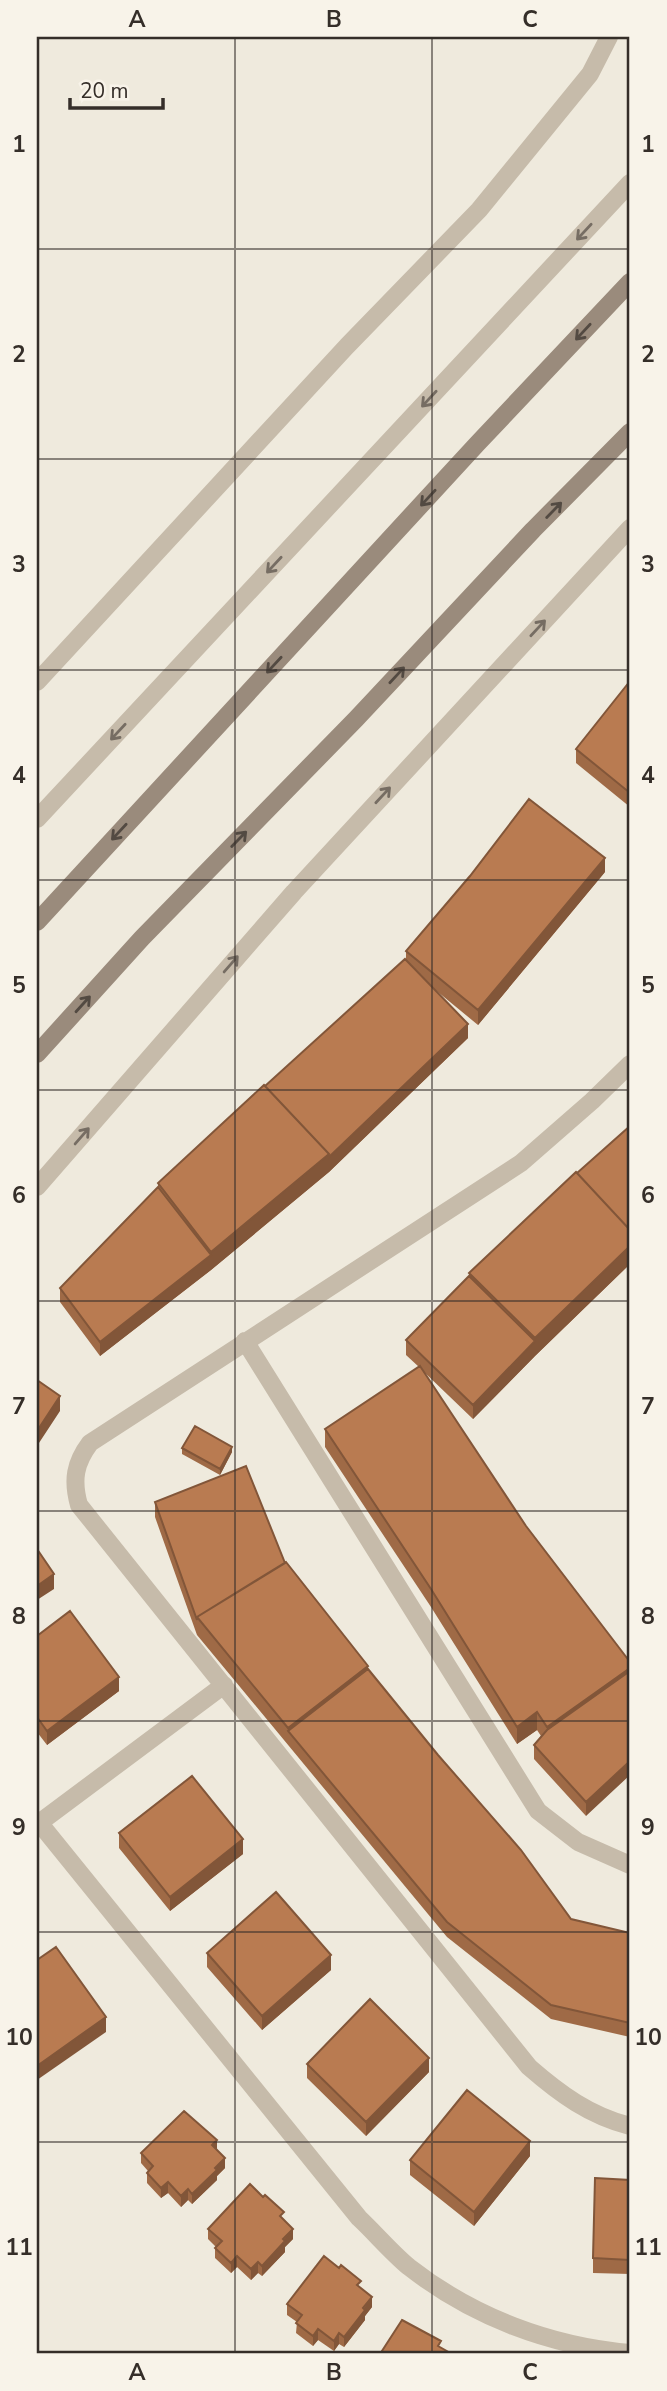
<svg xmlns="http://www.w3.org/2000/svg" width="667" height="2391" font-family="'Nunito Sans',sans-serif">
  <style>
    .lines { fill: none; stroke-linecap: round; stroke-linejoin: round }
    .minor { stroke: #c6bbaa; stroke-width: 18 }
    .tertiary { stroke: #c6bbaa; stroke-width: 18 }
    .secondary { stroke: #9a8b7c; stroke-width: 18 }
    .wall { fill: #9f6a46 }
    .shaded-wall { fill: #825639 }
    .building { fill: #b97b51; stroke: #825639; stroke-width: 2 }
    .oneway { stroke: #766d63 }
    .oneway2 { stroke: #534a42 }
    .grid { fill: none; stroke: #352e29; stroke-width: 2; stroke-opacity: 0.55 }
    .neatline { fill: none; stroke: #352e29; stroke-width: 2.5 }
    .grid-label { font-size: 23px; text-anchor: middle; font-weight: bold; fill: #352e29 }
  </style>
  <rect width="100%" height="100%" fill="#efeadd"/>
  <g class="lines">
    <path class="minor" d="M 37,682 L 347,346 L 479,210 L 590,74 L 609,37
      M 630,1064 L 592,1101 L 521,1163 L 90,1443 C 75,1463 72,1480 79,1505 L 529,2067 C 560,2094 590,2116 630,2126
      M 245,1341 L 538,1811 L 578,1842 L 630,1865
      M 37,1820 L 359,2218 C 376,2234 392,2253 409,2267 C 473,2317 550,2346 630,2353
      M 39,1823 L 224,1685"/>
    <path class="tertiary" d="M 37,819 L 630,183
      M 37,1187 L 294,892 L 630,528"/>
    <path class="secondary" d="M 37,922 L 477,444 L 630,282
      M 37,1054 L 142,938 L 356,719 L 533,530 L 630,432"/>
  </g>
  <path class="wall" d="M 630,681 L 630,807 L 576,763 L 576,749 Z
    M 605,872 L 478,1025 L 433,988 L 468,1038 L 329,1172 L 211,1270 L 100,1356 L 60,1302 L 60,1288 L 158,1187 L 158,1183 L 406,960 L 406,951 Z
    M 630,1126 L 630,1264 L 535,1356 L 473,1419 L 423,1371 L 526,1526 L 630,1662 L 586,1816 L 534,1759 L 534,1745 L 541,1736 L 537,1730 L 517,1744 L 431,1607 L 325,1447 L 325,1429 L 419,1367 L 406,1355 L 406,1340 L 469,1276 L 469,1273 L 577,1173 Z
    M 182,1448 L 232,1452 L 220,1475 L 182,1454 Z
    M 155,1502 L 285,1563 L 368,1669 L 571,1919 L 630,1933 L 630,2037 L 551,2019 L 447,1937 L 197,1635 L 155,1517 Z
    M 37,1636 L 119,1691 L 47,1745 L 37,1732 Z
    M 119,1833 L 243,1854 L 170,1911 L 119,1848 Z
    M 207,1953 L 331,1970 L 262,2030 L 207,1967 Z
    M 307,2064 L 429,2072 L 366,2136 L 307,2078 Z
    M 217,2149 L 225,2168 L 217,2176 L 217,2180 L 192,2204 L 188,2200 L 181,2207 L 168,2193 L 161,2198 L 147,2183 L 147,2173 L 148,2171 L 141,2163 L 141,2153 Z
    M 530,2156 L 474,2226 L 410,2175 L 410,2160 Z
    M 630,2180 L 630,2274 L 593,2273 L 593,2258 Z
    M 284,2220 L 293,2239 L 285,2247 L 285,2252 L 262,2276 L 258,2273 L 251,2280 L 237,2267 L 231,2273 L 215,2258 L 215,2248 L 216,2247 L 208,2239 L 208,2229 Z
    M 361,2288 L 372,2307 L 365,2316 L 365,2320 L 344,2347 L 339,2344 L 334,2351 L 318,2340 L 313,2346 L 296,2333 L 297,2322 L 287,2315 L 287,2304 Z"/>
  <path class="shaded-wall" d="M 605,858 L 605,872 L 478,1025 L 478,1010 Z
    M 468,1024 L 468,1038 L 329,1172 L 211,1270 L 100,1356 L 100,1342 L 211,1255 L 211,1252 Z
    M 630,1246 L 630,1264 L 535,1356 L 473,1419 L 473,1405 L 535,1341 L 535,1338 Z
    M 60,1396 L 60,1411 L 37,1446 L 37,1431 Z
    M 232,1447 L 232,1452 L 220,1475 L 220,1469 Z
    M 54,1574 L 54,1589 L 37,1600 L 37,1586 Z
    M 368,1666 L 368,1684 L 288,1731 L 288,1728 Z
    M 630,1668 L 630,1685 L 547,1744 L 547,1727 Z
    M 119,1677 L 119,1691 L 47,1745 L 47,1731 Z
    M 537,1712 L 537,1730 L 517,1744 L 517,1727 Z
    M 630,1761 L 630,1775 L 586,1816 L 586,1802 Z
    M 243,1839 L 243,1854 L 170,1911 L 170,1897 Z
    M 331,1955 L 331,1970 L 262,2030 L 262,2016 Z
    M 106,2017 L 106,2032 L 37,2080 L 37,2066 Z
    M 429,2058 L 429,2072 L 366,2136 L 366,2122 Z
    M 217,2140 L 217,2151 L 212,2145 Z
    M 530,2141 L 530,2156 L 474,2226 L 474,2212 Z
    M 225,2158 L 225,2168 L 217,2176 L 217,2180 L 192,2204 L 192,2194 Z
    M 168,2182 L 168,2193 L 161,2198 L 161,2188 Z
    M 188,2189 L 188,2200 L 181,2207 L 181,2196 Z
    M 293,2229 L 293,2239 L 285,2247 L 285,2252 L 262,2276 L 262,2266 Z
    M 237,2256 L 237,2267 L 231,2273 L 231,2263 Z
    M 258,2262 L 258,2273 L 251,2280 L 251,2269 Z
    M 372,2297 L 372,2307 L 365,2316 L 365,2320 L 344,2347 L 344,2337 Z
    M 318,2329 L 318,2340 L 313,2346 L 313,2336 Z
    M 339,2333 L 339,2344 L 334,2351 L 334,2341 Z"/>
  <path class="building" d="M 630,681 L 630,793 L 576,749 Z
    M 529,799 L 605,858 L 478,1010 L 406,951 L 470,876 Z
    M 405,959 L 468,1024 L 329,1157 L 329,1154 L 265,1086 Z
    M 264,1085 L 329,1154 L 211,1252 L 158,1183 Z
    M 630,1126 L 630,1230 L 577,1173 Z
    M 576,1172 L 630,1230 L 630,1246 L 535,1338 L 469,1273 Z
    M 158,1187 L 211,1255 L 100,1342 L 60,1288 Z
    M 469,1276 L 535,1341 L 473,1405 L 406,1340 Z
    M 420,1366 L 526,1526 L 630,1662 L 630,1668 L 547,1727 L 537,1712 L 517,1727 L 431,1589 L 325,1429 Z
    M 37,1380 L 60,1396 L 37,1431 Z
    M 195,1426 L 232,1447 L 220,1469 L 182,1448 Z
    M 246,1466 L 285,1563 L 197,1617 L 197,1620 L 155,1502 Z
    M 37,1549 L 54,1574 L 37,1586 Z
    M 286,1562 L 368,1666 L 288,1728 L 197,1617 Z
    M 70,1611 L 119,1677 L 47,1731 L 37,1717 L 37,1636 Z
    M 368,1669 L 438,1755 L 521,1850 L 571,1919 L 630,1933 L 630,2023 L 551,2005 L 447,1922 L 288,1731 Z
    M 630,1671 L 630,1761 L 586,1802 L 534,1745 L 547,1730 Z
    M 192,1776 L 243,1839 L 170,1897 L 119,1833 Z
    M 276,1892 L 331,1955 L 262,2016 L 207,1953 Z
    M 56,1947 L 106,2017 L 37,2066 L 37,1960 Z
    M 370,1999 L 429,2058 L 366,2122 L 307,2064 Z
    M 467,2090 L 530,2141 L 474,2212 L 410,2160 Z
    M 184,2111 L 217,2140 L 212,2145 L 225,2158 L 215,2168 L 217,2170 L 192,2194 L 188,2189 L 181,2196 L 168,2182 L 161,2188 L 147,2173 L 153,2166 L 141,2153 Z
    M 595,2178 L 630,2180 L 630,2260 L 593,2258 Z
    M 250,2184 L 263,2197 L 265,2195 L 284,2212 L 280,2216 L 293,2229 L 283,2239 L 285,2241 L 262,2266 L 258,2262 L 251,2269 L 237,2256 L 231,2263 L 215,2248 L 222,2241 L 208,2229 Z
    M 324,2256 L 339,2268 L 341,2265 L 361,2281 L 357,2285 L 372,2297 L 363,2308 L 365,2310 L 344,2337 L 339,2333 L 334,2341 L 318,2329 L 313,2336 L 296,2323 L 302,2315 L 287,2304 Z
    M 402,2320 L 441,2341 L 438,2346 L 452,2354 L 380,2354 Z"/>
  <defs><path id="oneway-shaft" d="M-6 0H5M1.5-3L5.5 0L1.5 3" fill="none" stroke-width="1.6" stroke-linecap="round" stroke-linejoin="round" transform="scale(1.75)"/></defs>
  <g class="oneway">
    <use href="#oneway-shaft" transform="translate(584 232) rotate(133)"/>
    <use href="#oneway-shaft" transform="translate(429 399) rotate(133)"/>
    <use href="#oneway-shaft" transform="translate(274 565) rotate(133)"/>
    <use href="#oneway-shaft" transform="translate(538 628) rotate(-47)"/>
    <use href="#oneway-shaft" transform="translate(118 732) rotate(133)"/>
    <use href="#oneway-shaft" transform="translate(383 795) rotate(-47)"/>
    <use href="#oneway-shaft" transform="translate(231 964) rotate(-49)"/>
    <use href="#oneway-shaft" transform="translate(82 1136) rotate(-49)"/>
  </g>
  <g class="oneway2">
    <use href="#oneway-shaft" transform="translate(583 332) rotate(133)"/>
    <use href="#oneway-shaft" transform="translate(428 498) rotate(133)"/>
    <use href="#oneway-shaft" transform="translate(554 510) rotate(-46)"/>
    <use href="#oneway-shaft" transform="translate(274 665) rotate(133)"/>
    <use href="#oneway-shaft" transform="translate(397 675) rotate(-47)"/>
    <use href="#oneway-shaft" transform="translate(119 832) rotate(133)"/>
    <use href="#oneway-shaft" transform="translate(239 839) rotate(-46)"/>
    <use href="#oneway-shaft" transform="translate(83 1004) rotate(-48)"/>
  </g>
  <path class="grid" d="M 235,37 L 235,2354M 432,37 L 432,2354M 37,249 L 630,249M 37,459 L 630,459M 37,670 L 630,670M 37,880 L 630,880M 37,1090 L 630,1090M 37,1301 L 630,1301M 37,1511 L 630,1511M 37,1721 L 630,1721M 37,1932 L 630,1932M 37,2142 L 630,2142"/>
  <rect width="667" height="2391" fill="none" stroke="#f8f3e9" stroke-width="77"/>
  <path d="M70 98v10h93v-10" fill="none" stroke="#352e29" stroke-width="3.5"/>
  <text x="80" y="98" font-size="21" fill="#352e29" stroke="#f8f3e9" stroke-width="5" paint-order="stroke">20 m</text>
  <rect x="38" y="38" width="590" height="2314" class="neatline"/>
  <g class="grid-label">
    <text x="137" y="27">A</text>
    <text x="334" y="27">B</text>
    <text x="530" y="27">C</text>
    <text x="19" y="152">1</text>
    <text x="648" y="152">1</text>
    <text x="19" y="362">2</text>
    <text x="648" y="362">2</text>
    <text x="19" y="572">3</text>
    <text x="648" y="572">3</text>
    <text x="19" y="783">4</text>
    <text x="648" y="783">4</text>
    <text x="19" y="993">5</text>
    <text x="648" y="993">5</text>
    <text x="19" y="1203">6</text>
    <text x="648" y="1203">6</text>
    <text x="19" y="1414">7</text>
    <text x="648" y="1414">7</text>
    <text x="19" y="1624">8</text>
    <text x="648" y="1624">8</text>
    <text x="19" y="1835">9</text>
    <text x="648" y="1835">9</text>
    <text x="19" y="2045">10</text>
    <text x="648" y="2045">10</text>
    <text x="19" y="2255">11</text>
    <text x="648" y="2255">11</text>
    <text x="137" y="2380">A</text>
    <text x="334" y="2380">B</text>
    <text x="530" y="2380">C</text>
  </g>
</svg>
